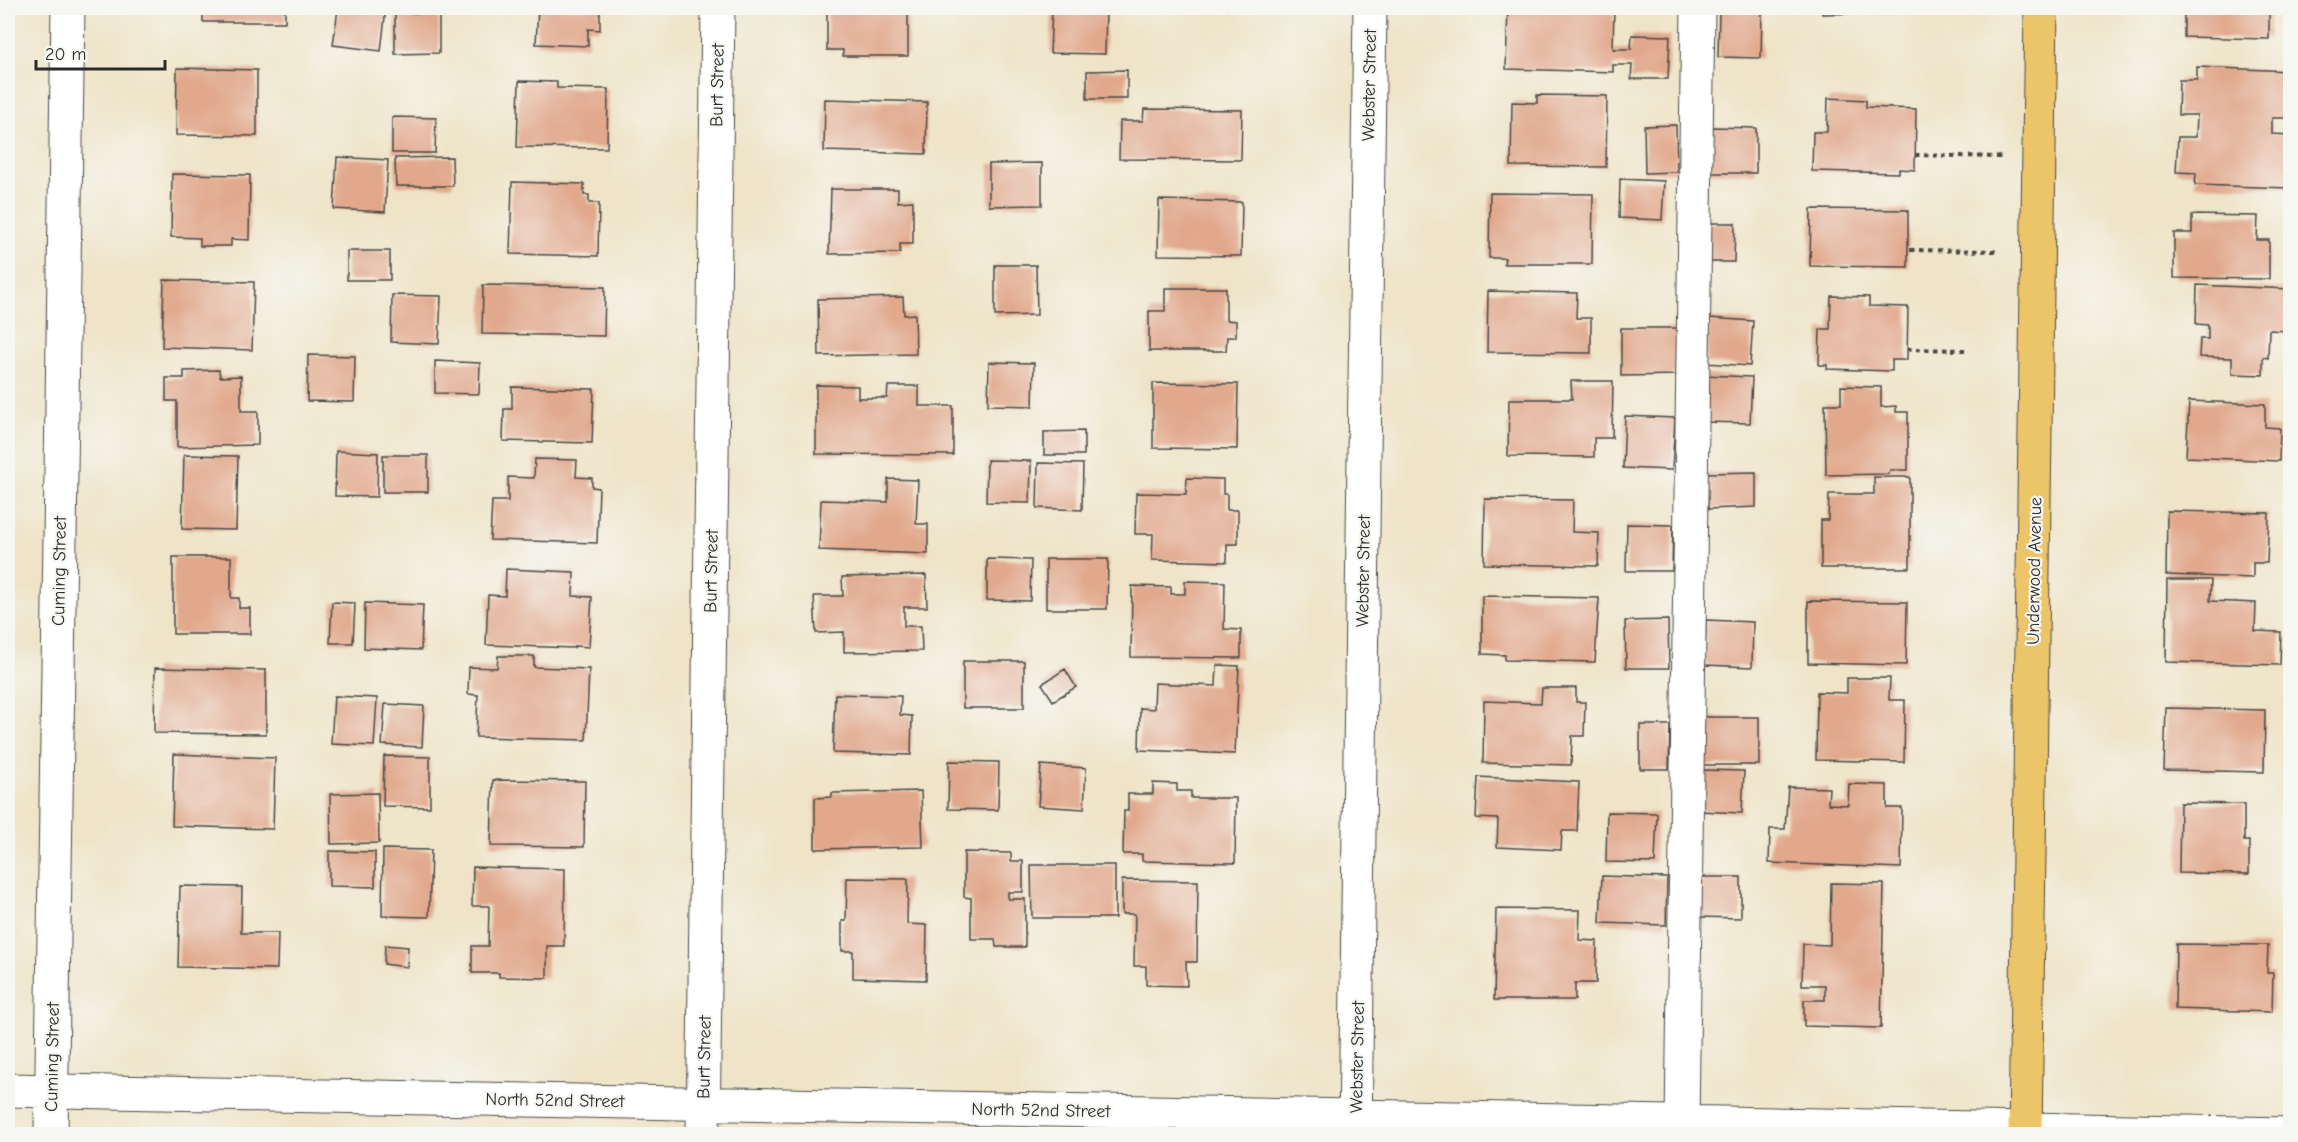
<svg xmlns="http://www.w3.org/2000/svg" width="2298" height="1142" font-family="'Comic Neue',sans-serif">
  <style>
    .building { fill: #e1a88c }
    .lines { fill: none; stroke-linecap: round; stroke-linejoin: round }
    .minor-casing { stroke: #484743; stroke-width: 35 }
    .major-casing { stroke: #484743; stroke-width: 35 }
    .path { stroke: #484743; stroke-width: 4; stroke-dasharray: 4.5 4.5; stroke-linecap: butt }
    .minor { stroke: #fff; stroke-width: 33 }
    .major { stroke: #edc569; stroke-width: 33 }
    .labels { text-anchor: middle; stroke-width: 4.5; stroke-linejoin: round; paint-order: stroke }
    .street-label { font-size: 18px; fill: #2b2b2b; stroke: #f6f6f2 }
  </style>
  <rect width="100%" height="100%" fill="#f6f6f2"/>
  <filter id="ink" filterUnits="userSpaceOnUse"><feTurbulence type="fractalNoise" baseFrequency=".0167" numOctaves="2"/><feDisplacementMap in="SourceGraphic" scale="12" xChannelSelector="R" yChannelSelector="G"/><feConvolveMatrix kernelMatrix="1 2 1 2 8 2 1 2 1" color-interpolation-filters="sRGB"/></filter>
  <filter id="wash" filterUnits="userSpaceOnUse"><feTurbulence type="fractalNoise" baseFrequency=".008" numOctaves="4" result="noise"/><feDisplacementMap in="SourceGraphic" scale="24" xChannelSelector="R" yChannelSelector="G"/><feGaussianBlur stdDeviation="1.35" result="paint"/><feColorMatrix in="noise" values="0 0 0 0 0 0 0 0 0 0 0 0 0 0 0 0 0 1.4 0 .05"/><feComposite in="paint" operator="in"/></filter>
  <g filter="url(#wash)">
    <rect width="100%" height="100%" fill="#efe4c8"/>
    <g id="blocks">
      <path class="building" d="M 203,8 L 285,8 L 285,22 L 203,22 Z
        M 341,8 L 386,8 L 381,51 L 333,45 L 338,9 L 341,9 Z
        M 538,8 L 600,8 L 600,30 L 588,29 L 588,46 L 536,44 Z
        M 827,8 L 908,8 L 908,56 L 843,56 L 843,50 L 827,50 Z
        M 1052,8 L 1106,8 L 1105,54 L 1050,53 Z
        M 1163,8 L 1235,8 L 1235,10 L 1163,11 Z
        M 1508,8 L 1614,8 L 1613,49 L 1631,49 L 1632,35 L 1670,36 L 1668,79 L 1631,79 L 1632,65 L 1613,65 L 1613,72 L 1506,69 Z
        M 1822,8 L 1910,8 L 1911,12 L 1822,14 Z
        M 2184,8 L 2269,8 L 2269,39 L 2184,37 Z
        M 1719,9 L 1762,10 L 1761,58 L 1718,57 Z
        M 395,13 L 439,13 L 439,53 L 395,54 Z
        M 2197,67 L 2290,71 L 2290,118 L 2272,118 L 2272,134 L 2290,135 L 2290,188 L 2195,185 L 2196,173 L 2176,172 L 2178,137 L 2196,137 L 2197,115 L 2178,115 L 2179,80 L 2197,80 Z
        M 177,68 L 257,70 L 257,136 L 176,135 Z
        M 1127,70 L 1127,99 L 1087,99 L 1087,71 Z
        M 519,81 L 557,82 L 557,88 L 608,89 L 607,148 L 517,147 Z
        M 1537,95 L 1607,96 L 1606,167 L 1511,166 L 1512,102 L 1537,103 Z
        M 1828,98 L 1866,100 L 1866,107 L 1916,109 L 1915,170 L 1899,169 L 1899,173 L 1812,171 L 1813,132 L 1827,132 Z
        M 825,99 L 927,102 L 926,154 L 824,151 Z
        M 1144,109 L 1242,110 L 1241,160 L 1119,159 L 1120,121 L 1143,121 Z
        M 392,117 L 436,118 L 435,153 L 392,153 Z
        M 1676,125 L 1677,172 L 1645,173 L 1644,126 Z
        M 1711,127 L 1756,128 L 1756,173 L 1711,173 Z
        M 337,157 L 388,160 L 385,212 L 334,209 Z
        M 452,157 L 453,186 L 396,186 L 395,158 Z
        M 1042,163 L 1042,205 L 989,206 L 989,164 Z
        M 172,174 L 250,175 L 249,240 L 231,239 L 231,246 L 200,246 L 200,238 L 171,237 Z
        M 1620,179 L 1664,181 L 1662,220 L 1619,218 Z
        M 512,182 L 584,184 L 584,195 L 589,195 L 589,203 L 599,203 L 598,256 L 510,254 Z
        M 831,189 L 898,189 L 898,202 L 913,201 L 913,244 L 900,244 L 900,253 L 829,254 Z
        M 1490,193 L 1593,194 L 1592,264 L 1504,264 L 1505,258 L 1489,258 Z
        M 1159,200 L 1242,202 L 1241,256 L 1158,255 Z
        M 1811,209 L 1908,210 L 1908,267 L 1810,266 Z
        M 2192,215 L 2258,216 L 2257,240 L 2269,240 L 2269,279 L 2174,278 L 2174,233 L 2192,233 Z
        M 1706,223 L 1735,223 L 1734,262 L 1706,262 Z
        M 347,251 L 390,251 L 390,280 L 347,280 Z
        M 995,265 L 1036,265 L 1037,315 L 995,316 Z
        M 164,280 L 254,282 L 252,350 L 162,347 Z
        M 483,285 L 605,287 L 604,336 L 482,334 Z
        M 2197,285 L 2290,289 L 2289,331 L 2269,330 L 2268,358 L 2263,357 L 2263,375 L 2232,374 L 2232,358 L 2199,357 L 2200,339 L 2208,339 L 2208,325 L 2196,324 Z
        M 1165,288 L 1226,288 L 1226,320 L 1236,321 L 1236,337 L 1227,337 L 1226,351 L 1149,351 L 1149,311 L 1165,311 Z
        M 1488,291 L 1577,293 L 1576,318 L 1591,318 L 1591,353 L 1487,352 Z
        M 392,295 L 441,296 L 439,344 L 391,342 Z
        M 1831,296 L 1869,297 L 1869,306 L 1908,307 L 1907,360 L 1892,360 L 1892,371 L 1827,369 L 1827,365 L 1819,365 L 1820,329 L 1830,329 Z
        M 903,297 L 904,315 L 915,314 L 916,354 L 819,356 L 818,299 Z
        M 1709,318 L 1753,321 L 1750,366 L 1706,363 Z
        M 1621,328 L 1677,328 L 1677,375 L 1621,376 Z
        M 308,355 L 355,356 L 354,402 L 307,401 Z
        M 435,361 L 480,363 L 479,394 L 435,393 Z
        M 989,362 L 1034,363 L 1033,406 L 988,405 Z
        M 219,370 L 220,377 L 241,376 L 241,411 L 258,411 L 258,445 L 177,447 L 177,401 L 166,401 L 166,378 L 184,378 L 184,371 Z
        M 1703,375 L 1752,377 L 1750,423 L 1702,422 Z
        M 1571,381 L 1613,381 L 1612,438 L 1594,438 L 1594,457 L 1508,456 L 1509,399 L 1572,399 Z
        M 1153,383 L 1238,384 L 1237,449 L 1153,448 Z
        M 816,385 L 858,386 L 858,398 L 887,398 L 888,386 L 919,386 L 919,406 L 953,406 L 953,455 L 816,454 Z
        M 1841,386 L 1881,387 L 1881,407 L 1896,406 L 1896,412 L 1908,412 L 1908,470 L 1890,470 L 1889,474 L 1826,475 L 1825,404 L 1841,404 Z
        M 512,387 L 594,389 L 592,443 L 503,441 L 504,409 L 512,409 Z
        M 2189,401 L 2265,404 L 2265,427 L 2280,428 L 2279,461 L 2186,457 Z
        M 1625,416 L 1675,418 L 1672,470 L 1623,468 Z
        M 1084,431 L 1084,455 L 1044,455 L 1044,432 Z
        M 336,451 L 378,453 L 377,497 L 335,496 Z
        M 184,455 L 238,456 L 236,530 L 182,529 Z
        M 383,455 L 428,455 L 428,492 L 383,492 Z
        M 535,459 L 577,460 L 576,477 L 592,478 L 592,487 L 599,488 L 597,543 L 490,540 L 492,501 L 508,501 L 508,477 L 534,478 Z
        M 987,460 L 1031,461 L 1030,503 L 986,502 Z
        M 1038,463 L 1083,464 L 1082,510 L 1037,508 Z
        M 1756,472 L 1756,507 L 1708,509 L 1707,473 Z
        M 1874,477 L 1910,477 L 1910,568 L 1821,568 L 1821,520 L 1828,520 L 1829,494 L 1874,494 Z
        M 1187,478 L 1223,479 L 1223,494 L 1227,494 L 1227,510 L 1238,510 L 1238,544 L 1227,544 L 1227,562 L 1152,560 L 1153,534 L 1135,534 L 1136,493 L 1186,494 Z
        M 888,479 L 918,480 L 916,524 L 928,524 L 928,554 L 819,550 L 821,500 L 888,502 Z
        M 1485,499 L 1573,500 L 1572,532 L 1599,533 L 1598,566 L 1484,564 Z
        M 2167,511 L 2269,513 L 2267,563 L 2253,563 L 2253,578 L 2166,575 Z
        M 1627,524 L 1673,525 L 1672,571 L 1626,571 Z
        M 173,557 L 231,557 L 231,598 L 239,598 L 239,608 L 250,608 L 250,634 L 173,634 Z
        M 987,559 L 1031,560 L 1030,601 L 987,600 Z
        M 1046,559 L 1108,559 L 1107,609 L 1046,609 Z
        M 506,569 L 574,572 L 573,596 L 592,597 L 589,647 L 575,646 L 574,648 L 486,645 L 488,595 L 505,596 Z
        M 926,575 L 927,607 L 904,607 L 904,626 L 921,626 L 922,651 L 844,652 L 844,632 L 816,633 L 814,596 L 843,596 L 842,577 Z
        M 2167,580 L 2211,580 L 2210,601 L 2256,603 L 2255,631 L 2281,632 L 2280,665 L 2166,662 Z
        M 1185,581 L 1225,582 L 1224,629 L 1241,630 L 1241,658 L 1131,657 L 1132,586 L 1171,587 L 1171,594 L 1185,594 Z
        M 1482,596 L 1599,598 L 1595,662 L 1505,660 L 1505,655 L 1482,654 Z
        M 1808,601 L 1907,602 L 1906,665 L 1808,663 Z
        M 332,602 L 355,603 L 353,643 L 330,643 Z
        M 365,603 L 423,605 L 421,650 L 364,648 Z
        M 1668,620 L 1669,668 L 1626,668 L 1625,621 Z
        M 1706,620 L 1753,622 L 1752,667 L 1705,665 Z
        M 498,656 L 534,656 L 534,667 L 589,669 L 586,740 L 476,737 L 478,695 L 468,694 L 469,667 L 497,668 Z
        M 963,661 L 1024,661 L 1024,708 L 963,708 Z
        M 1217,665 L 1239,666 L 1235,754 L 1139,750 L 1140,708 L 1154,709 L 1155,683 L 1216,686 Z
        M 155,668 L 266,670 L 266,734 L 154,733 Z
        M 1065,669 L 1076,687 L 1053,701 L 1042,684 Z
        M 1847,678 L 1890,678 L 1889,700 L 1905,700 L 1904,762 L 1816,760 L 1817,692 L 1847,693 Z
        M 1542,688 L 1576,688 L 1576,702 L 1585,702 L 1584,736 L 1572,736 L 1571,765 L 1483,763 L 1484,701 L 1541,703 Z
        M 835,694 L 901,696 L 900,715 L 912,716 L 911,755 L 833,753 Z
        M 334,696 L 377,698 L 374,746 L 331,744 Z
        M 385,704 L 424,706 L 422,747 L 382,745 Z
        M 2166,708 L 2265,710 L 2264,772 L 2164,770 Z
        M 1701,717 L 1759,717 L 1759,765 L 1701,765 Z
        M 1640,725 L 1670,725 L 1669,769 L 1640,769 Z
        M 174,754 L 275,758 L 273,829 L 172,826 Z
        M 384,756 L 430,757 L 430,807 L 383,806 Z
        M 949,761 L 999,762 L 998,810 L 948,809 Z
        M 1041,765 L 1086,768 L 1084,809 L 1038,806 Z
        M 1699,770 L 1744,771 L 1742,813 L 1697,811 Z
        M 1478,777 L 1579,782 L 1577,831 L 1562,831 L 1561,850 L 1497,847 L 1498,819 L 1476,818 Z
        M 493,780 L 585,781 L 584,847 L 491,846 Z
        M 1153,783 L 1177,784 L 1177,791 L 1191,791 L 1191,798 L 1236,798 L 1235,863 L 1142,861 L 1142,854 L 1123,854 L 1124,811 L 1128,811 L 1128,794 L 1153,794 Z
        M 1849,784 L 1887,785 L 1887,808 L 1902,808 L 1901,868 L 1769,863 L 1770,829 L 1785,829 L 1788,787 L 1829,788 L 1828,804 L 1848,805 Z
        M 921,791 L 923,847 L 815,849 L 815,798 L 832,797 L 832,793 Z
        M 378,793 L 379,843 L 331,844 L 330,794 Z
        M 2180,803 L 2244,804 L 2244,841 L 2249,841 L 2249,874 L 2179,873 Z
        M 1607,812 L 1657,813 L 1655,863 L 1606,862 Z
        M 383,849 L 431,850 L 429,917 L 382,916 Z
        M 329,851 L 375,852 L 375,887 L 329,886 Z
        M 964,852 L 1011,853 L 1011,861 L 1023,861 L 1023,892 L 1008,892 L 1008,899 L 1025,899 L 1025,947 L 996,947 L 995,939 L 971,939 L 971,898 L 964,897 Z
        M 1031,865 L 1115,865 L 1115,918 L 1032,918 Z
        M 473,867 L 565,869 L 564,946 L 547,946 L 547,978 L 499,977 L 499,973 L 472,973 L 472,946 L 488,946 L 489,906 L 472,906 Z
        M 1602,876 L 1667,878 L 1666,925 L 1600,923 Z
        M 1698,877 L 1741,877 L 1741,918 L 1697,917 Z
        M 847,878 L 908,879 L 907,924 L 927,925 L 926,980 L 853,978 L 853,951 L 842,951 L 842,921 L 846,921 Z
        M 1122,880 L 1198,881 L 1197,962 L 1186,962 L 1187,986 L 1146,985 L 1146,966 L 1134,966 L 1135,914 L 1122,914 Z
        M 1831,883 L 1884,884 L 1881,1028 L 1804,1026 L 1804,1000 L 1825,1000 L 1825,985 L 1802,985 L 1803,944 L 1830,945 Z
        M 180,886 L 242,887 L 241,933 L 278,933 L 277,969 L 178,967 Z
        M 1496,909 L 1580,910 L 1579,940 L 1597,941 L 1596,983 L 1575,983 L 1575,1000 L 1494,1000 Z
        M 2176,944 L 2268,945 L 2267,973 L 2273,973 L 2272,1012 L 2175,1009 Z
        M 385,945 L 408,947 L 407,967 L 384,964 Z"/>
    </g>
  </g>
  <g filter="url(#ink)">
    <use href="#blocks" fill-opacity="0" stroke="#484743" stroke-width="1.5"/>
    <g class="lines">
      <g class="minor-casing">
        <path id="minor" d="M 8,1090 L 2290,1134
          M 1682,1122 L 1698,8
          M 51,1134 L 68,8
          M 703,1134 L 718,8
          M 1355,1134 L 1370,8"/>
      </g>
      <g class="major-casing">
        <path id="major" d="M 2025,1134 L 2041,8"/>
      </g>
      <path class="path" d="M 1915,155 L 2001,157
        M 1910,250 L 1999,251
        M 1907,349 L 1965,350"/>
      <use href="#minor" class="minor"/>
      <use href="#major" class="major"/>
    </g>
  </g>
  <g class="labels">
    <g class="street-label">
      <text transform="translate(717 85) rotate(-89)" y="6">Burt Street</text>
      <text transform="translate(1369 85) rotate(-89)" y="6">Webster Street</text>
      <text transform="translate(59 571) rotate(-89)" y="6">Cuming Street</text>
      <text transform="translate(711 571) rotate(-89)" y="6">Burt Street</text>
      <text transform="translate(1363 571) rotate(-89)" y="6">Webster Street</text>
      <text transform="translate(2034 571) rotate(-89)" y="6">Underwood Avenue</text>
      <text transform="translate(52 1057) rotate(-89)" y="6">Cuming Street</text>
      <text transform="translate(704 1057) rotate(-89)" y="6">Burt Street</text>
      <text transform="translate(1357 1057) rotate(-89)" y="6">Webster Street</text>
      <text transform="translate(555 1100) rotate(1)" y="6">North 52nd Street</text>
      <text transform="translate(1041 1110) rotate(1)" y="6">North 52nd Street</text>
    </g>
  </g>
  <rect width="2298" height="1142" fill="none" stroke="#f6f6f2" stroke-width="30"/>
  <path d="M36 60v9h129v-9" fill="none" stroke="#2b2b2b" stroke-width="3"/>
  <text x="45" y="60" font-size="18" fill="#2b2b2b" stroke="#f6f6f2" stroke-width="4.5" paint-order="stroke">20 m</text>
</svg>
